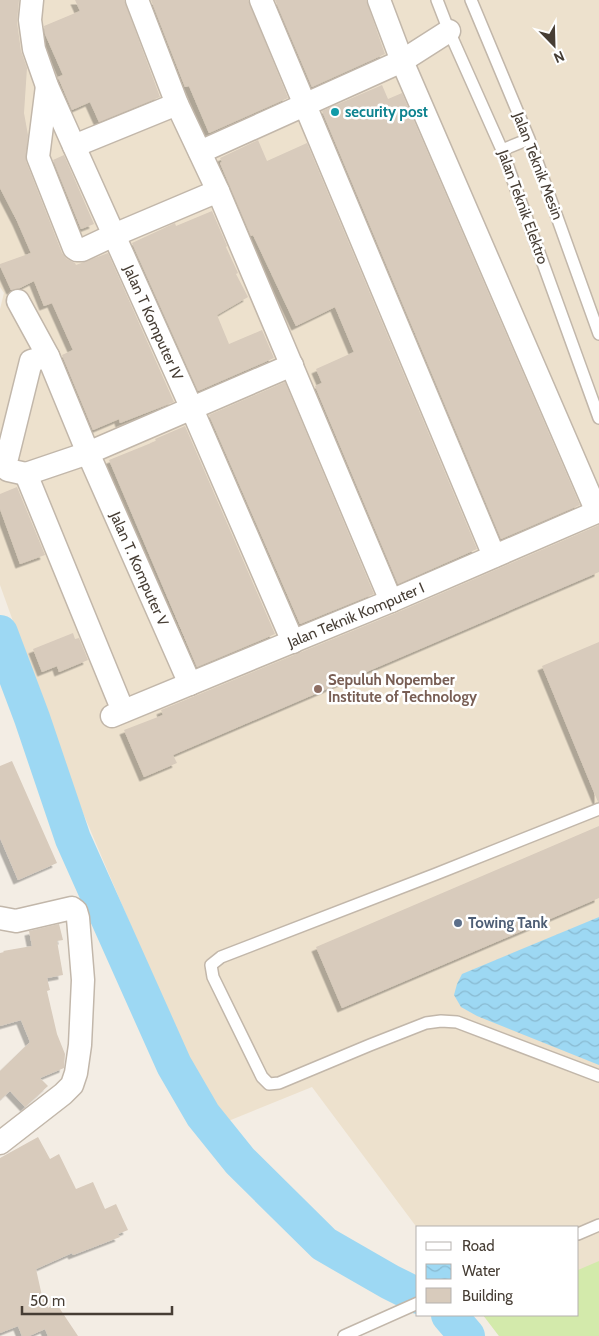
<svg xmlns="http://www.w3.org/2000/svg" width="599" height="1336" font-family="Cabin,sans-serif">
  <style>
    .education { fill: #ede1cd }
    .grass { fill: #d3eaab }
    .water { fill: url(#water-waves) }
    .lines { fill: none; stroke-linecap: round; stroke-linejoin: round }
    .river { stroke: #9dd8f3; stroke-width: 36 }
    .building { fill: #d8cbbc; filter: url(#shadow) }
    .lane-casing { stroke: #c2b7aa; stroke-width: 14 }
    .street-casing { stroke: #c2b7aa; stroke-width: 25 }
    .lane { stroke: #fff; stroke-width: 11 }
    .street { stroke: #fff; stroke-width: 22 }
    .culture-dot { fill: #0f9aa8; stroke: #fff; stroke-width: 2 }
    .education-dot { fill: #8d6e63; stroke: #fff; stroke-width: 2 }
    .service-dot { fill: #5c6f8a; stroke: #fff; stroke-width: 2 }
    .labels { text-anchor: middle; stroke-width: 5; stroke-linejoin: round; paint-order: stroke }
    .culture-label { font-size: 15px; font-weight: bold; fill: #0d838f; stroke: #fff; text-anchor: start }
    .street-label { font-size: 15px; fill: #463d34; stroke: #fff }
    .education-label { font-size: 15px; font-weight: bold; fill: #785e54; stroke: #fff; text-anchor: start }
    .service-label { font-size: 15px; font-weight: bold; fill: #4e5e75; stroke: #fff; text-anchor: start }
  </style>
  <defs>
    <pattern id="water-waves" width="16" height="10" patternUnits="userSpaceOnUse" patternTransform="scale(1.25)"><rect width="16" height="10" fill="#9dd8f3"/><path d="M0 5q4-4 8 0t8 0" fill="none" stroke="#89bad1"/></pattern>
    <filter id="shadow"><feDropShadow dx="-4.5" dy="4.5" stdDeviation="0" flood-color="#0004"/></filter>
  </defs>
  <rect width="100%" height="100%" fill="#f3ede4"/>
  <path class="education" d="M 0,0 L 599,0 L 599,1336 L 499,1336 L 483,1315 L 578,1315 L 578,1227 L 418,1227 L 418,1229 L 312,1087 L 216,1126 L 75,794 L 0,585 L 0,309 L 4,293 L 0,287 Z"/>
  <path class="grass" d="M 599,1261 L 599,1336 L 499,1336 L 483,1315 L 578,1315 L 578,1270 Z"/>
  <path class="water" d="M 599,917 L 599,1065 L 477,1016 L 461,1007 L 454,995 L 457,984 L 462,974 Z"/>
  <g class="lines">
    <path class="river" d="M 0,633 L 32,718 L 73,839 L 174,1065 L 203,1115 L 240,1161 L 324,1244 L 390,1282 L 418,1296
      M 449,1315 L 467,1336"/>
  </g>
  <path class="building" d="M 0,0 L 19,0 L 17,22 L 21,51 L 27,68 L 24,113 L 28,135 L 26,161 L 62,253 L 67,259 L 75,263 L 76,265 L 108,253 L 174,402 L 120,423 L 119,419 L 93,430 L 62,355 L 73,350 L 52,303 L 44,306 L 34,281 L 20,288 L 11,290 L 0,266 L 0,264 L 31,253 L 17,221 L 0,188 Z
    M 75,0 L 124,0 L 160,97 L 99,122 L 90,102 L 72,110 L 58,77 L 63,75 L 45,34 L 44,26 L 80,11 Z
    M 151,0 L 248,0 L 288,98 L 209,133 L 189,86 L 185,87 Z
    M 275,0 L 366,0 L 385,54 L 312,87 Z
    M 382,85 L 388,99 L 402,93 L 580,505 L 501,539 L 322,111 Z
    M 258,140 L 267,161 L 307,143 L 477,549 L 398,584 L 315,386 L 322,383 L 316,369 L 354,352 L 335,307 L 296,326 L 253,235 L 251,236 L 220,163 L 222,162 L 220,158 Z
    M 64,155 L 94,224 L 81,229 L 53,160 Z
    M 212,211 L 227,246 L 226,247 L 238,273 L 236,274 L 248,297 L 217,315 L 229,344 L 262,330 L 274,358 L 198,391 L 132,243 L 175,223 L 176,226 Z
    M 285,382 L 374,594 L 300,624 L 209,415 Z
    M 185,426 L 275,634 L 197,667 L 109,460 L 156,441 L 155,439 Z
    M 17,487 L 45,555 L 20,564 L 0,509 L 0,494 Z
    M 599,525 L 599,572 L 173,755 L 177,763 L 144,777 L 124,730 L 163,715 L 161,710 L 396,613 Z
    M 73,633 L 75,639 L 79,638 L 88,660 L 59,672 L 57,666 L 42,672 L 33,649 Z
    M 599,642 L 599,802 L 598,802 L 542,666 Z
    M 12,761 L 57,863 L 18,880 L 0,838 L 0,766 Z
    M 599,826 L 599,898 L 342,1008 L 316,947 Z
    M 59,924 L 63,940 L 57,941 L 63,975 L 47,978 L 50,990 L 47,991 L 57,1034 L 65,1054 L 64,1068 L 40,1078 L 48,1086 L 25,1107 L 10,1091 L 0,1100 L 0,1071 L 30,1042 L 21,1020 L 0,1026 L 0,953 L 4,952 L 3,951 L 32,946 L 29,931 Z
    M 38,1137 L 50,1159 L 59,1154 L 76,1189 L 93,1182 L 105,1209 L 116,1204 L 128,1230 L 118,1234 L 120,1237 L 73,1255 L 72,1253 L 36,1269 L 42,1296 L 45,1296 L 48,1308 L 56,1303 L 78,1336 L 48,1336 L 45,1329 L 29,1336 L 22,1336 L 18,1326 L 0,1333 L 0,1158 Z"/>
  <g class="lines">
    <g class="lane-casing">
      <path id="lane" d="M 437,0 L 449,31 L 502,150 L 599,418
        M 471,0 L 529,139 L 599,334
        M 502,150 L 529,139
        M 599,809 L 436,874 L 221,957 L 211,965 L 213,977 L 262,1077 L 269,1084 L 279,1083 L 370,1045 L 426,1023 L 441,1021 L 457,1022 L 599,1076
        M 578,1234 L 599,1225
        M 344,1336 L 418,1303"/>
    </g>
    <g class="street-casing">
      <g id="street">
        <path id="s1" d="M 32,0 L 30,20 L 34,49 L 47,86 L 192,409 L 293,642"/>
        <path d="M 137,0 L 177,104 L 218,191 L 391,601"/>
        <path d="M 261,0 L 494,556"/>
        <path d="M 379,0 L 402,61 L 597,512"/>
        <path d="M 47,86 L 38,157 L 74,248 L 77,250 L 82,250 L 114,235 L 218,191"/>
        <path d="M 74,146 L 177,104"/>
        <path d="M 200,152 L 402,61 L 449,31"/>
        <path d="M 18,301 L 48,356"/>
        <path id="s2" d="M 26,474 L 8,470 L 6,462 L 31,361 L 48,356 L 88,453 L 190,684"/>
        <path d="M 26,474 L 88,453 L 292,365"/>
        <path d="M 26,474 L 123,711"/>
        <path id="s3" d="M 112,716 L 391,601 L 599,511"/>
        <path d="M 0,918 L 16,921 L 72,908 L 76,911 L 78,918 L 83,980 L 80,1045 L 76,1073 L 72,1085 L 63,1094 L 0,1143"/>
      </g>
    </g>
    <use href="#lane" class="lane"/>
    <use href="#street" class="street"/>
  </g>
  <circle class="culture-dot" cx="335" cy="112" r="5"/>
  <circle class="education-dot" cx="318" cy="689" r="5"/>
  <circle class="service-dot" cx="458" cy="923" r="5"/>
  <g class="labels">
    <g class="culture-label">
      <text x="345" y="117">security post</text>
    </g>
    <g class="street-label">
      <text transform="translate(538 166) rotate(69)" y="5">Jalan Teknik Mesin</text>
      <text transform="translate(523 207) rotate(70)" y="5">Jalan Teknik Elektro</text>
      <text dy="5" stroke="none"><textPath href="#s1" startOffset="348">Jalan T Komputer IV</textPath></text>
      <text dy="5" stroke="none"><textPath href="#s2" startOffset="380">Jalan T. Komputer V</textPath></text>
      <text dy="5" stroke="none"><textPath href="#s3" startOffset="264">Jalan Teknik Komputer I</textPath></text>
    </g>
    <g class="education-label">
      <text x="328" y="685">Sepuluh Nopember<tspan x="328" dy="17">Institute of Technology</tspan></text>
    </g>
    <g class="service-label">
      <text x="468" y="928">Towing Tank</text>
    </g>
  </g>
  <rect x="416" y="1226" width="162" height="90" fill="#ffffff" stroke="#b5b1ae"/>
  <rect x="426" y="1242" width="25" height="8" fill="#ffffff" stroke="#b5b1ae"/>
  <text x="462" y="1251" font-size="15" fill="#463d34">Road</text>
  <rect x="426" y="1264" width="25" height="15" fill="url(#water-waves)" stroke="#b5b1ae"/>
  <text x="462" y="1276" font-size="15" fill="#463d34">Water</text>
  <rect x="426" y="1288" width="25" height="15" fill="#d8cbbc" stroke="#b5b1ae"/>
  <text x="462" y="1301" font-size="15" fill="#463d34">Building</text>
  <g transform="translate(554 45) rotate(157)" stroke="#ffffff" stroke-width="4" paint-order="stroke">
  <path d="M0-4L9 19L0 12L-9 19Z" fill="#463d34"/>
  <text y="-8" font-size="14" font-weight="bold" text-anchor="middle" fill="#463d34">N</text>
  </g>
  <path d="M22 1306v8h150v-8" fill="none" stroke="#463d34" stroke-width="2.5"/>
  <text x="30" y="1306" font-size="15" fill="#463d34" stroke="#ffffff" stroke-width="4" paint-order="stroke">50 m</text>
</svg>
